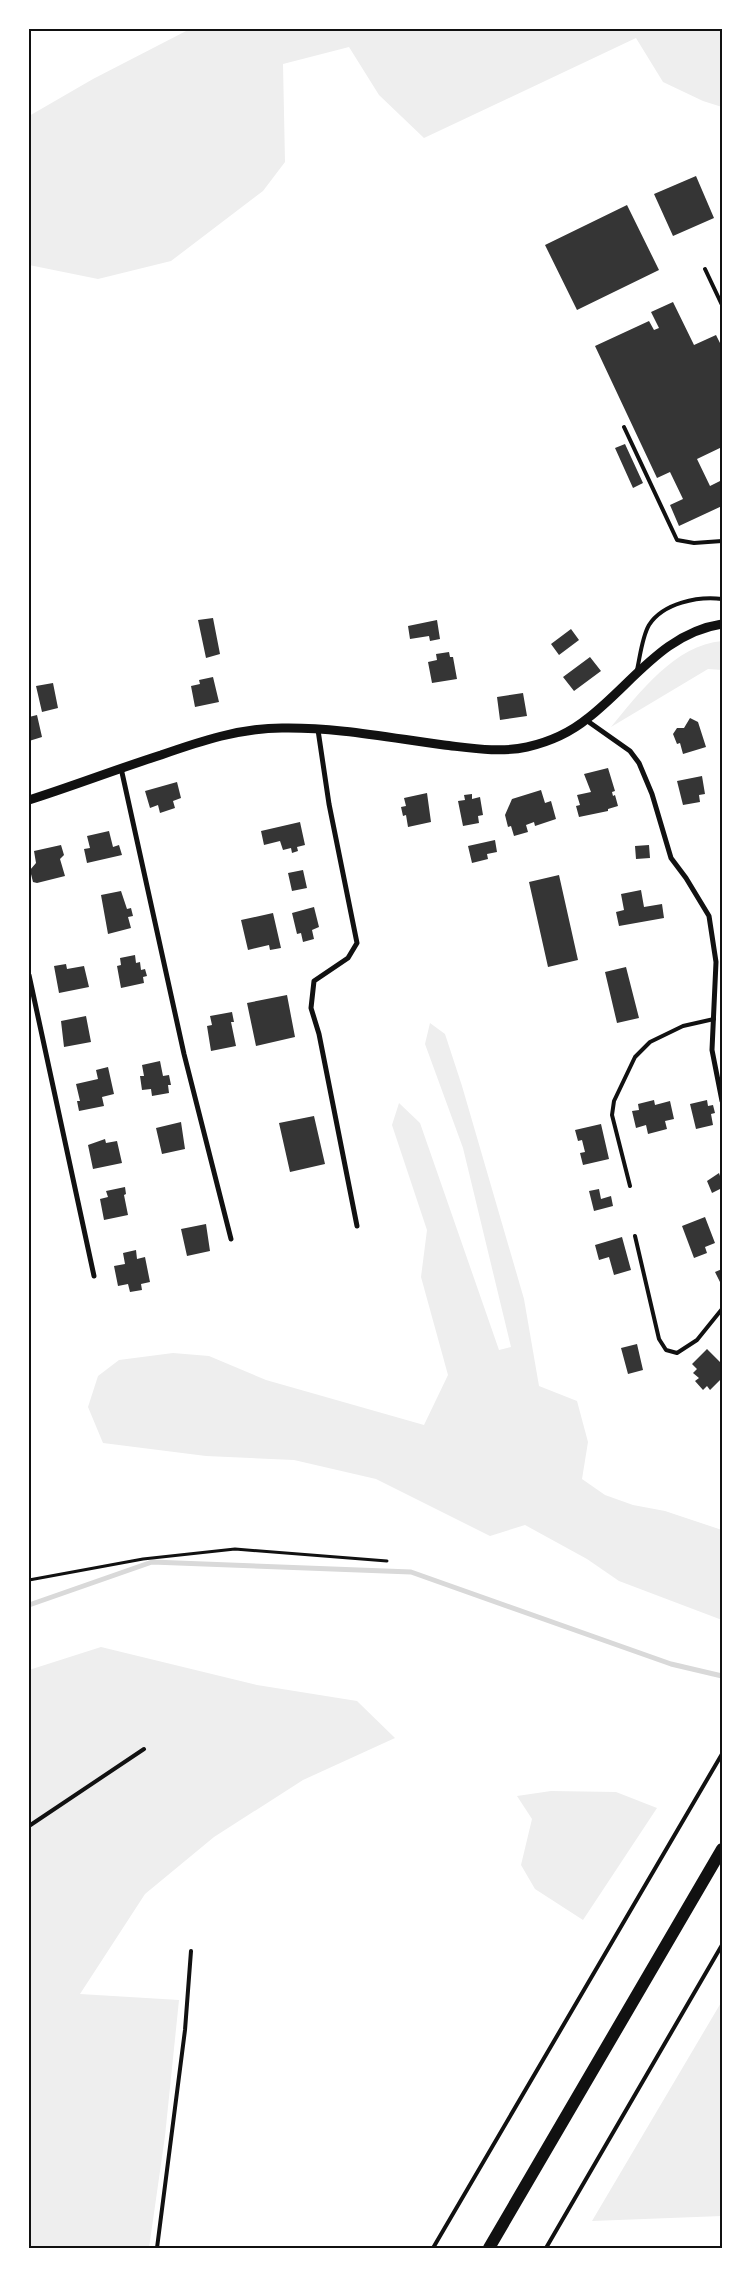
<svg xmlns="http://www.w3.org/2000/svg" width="751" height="2277" font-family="'Sofia Sans Condensed',sans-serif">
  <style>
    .green { fill: #eee }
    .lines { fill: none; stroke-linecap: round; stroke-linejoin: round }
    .stream { stroke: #d9d9d9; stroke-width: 5 }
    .building { fill: #353535 }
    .path { stroke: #111; stroke-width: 3 }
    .service { stroke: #111; stroke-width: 4 }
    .minor { stroke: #111; stroke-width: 5 }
    .tertiary { stroke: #111; stroke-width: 9 }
    .primary { stroke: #111; stroke-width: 12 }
    .neatline { fill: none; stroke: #111; stroke-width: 2 }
  </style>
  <rect width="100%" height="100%" fill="#fff"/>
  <path class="green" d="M 190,29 L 722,29 L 722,107 L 703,101 L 663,82 L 636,38 L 424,138 L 379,95 L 349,47 L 283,64 L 285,162 L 263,191 L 171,261 L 98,279 L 29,265 L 29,116 L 93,79 Z
    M 722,641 L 722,670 L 708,669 L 611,727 C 639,693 675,645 722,641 Z
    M 430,1023 L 445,1034 L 462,1086 L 524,1299 L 539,1386 L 577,1401 L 588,1442 L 582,1479 L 605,1495 L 633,1505 L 665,1511 L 722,1530 L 722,1620 L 619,1581 L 587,1559 L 525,1525 L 490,1536 L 376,1479 L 294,1460 L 206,1456 L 103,1443 L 88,1407 L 98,1376 L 119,1360 L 173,1353 L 209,1356 L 266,1380 L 424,1425 L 448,1375 L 421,1277 L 427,1230 L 392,1125 L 399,1103 L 420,1123 L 499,1350 L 511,1347 L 463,1148 L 425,1044 Z
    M 101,1647 L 257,1685 L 357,1701 L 395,1738 L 303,1780 L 214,1837 L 145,1894 L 80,1994 L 179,2000 L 165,2136 L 149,2248 L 29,2248 L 29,1670 Z
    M 551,1791 L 616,1792 L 657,1808 L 583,1920 L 535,1889 L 521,1865 L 532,1819 L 517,1796 Z
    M 722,2001 L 722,2216 L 592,2221 Z"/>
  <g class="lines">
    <path class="stream" d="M 29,1605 L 152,1562 L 411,1572 L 671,1664 L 722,1676"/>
  </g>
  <path class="building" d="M 696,176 L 714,218 L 673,236 L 654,194 Z
    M 627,205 L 659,270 L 577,310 L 545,245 Z
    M 673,302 L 694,345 L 716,335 L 722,347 L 722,447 L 697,459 L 710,486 L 722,480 L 722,506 L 679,526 L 670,505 L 683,499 L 670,472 L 657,478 L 595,346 L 649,321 L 654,330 L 659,328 L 651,312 Z
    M 625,444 L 643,483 L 633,488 L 615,448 Z
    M 213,618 L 220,654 L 206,658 L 198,620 Z
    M 437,620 L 440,639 L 430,641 L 429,636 L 410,639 L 408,626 Z
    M 571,629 L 579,640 L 559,655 L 551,644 Z
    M 449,652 L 450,657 L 453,657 L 457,679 L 432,683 L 428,662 L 437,660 L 436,654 Z
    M 590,657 L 601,671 L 574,691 L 563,677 Z
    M 213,677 L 219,702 L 195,707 L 191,686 L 200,684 L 199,680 Z
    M 53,683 L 58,708 L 42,712 L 36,686 Z
    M 523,693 L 527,716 L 500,720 L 497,697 Z
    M 37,715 L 42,737 L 29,741 L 29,717 Z
    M 690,718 L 698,722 L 706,747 L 683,754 L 680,743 L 677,744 L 673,734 L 677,728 L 684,728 Z
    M 608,768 L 615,791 L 612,792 L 613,796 L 615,795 L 618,806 L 608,809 L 608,811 L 579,817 L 576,806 L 580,805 L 577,795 L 591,792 L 584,774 Z
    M 702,776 L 705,794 L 699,795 L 700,802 L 683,805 L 677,781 Z
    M 177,782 L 181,798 L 173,801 L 175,808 L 160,813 L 158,805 L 150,808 L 145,791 Z
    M 541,790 L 545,803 L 551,801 L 556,819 L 535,826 L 534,822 L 526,825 L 528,832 L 514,836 L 511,826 L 508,827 L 505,815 L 512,799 Z
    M 427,793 L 431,822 L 408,827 L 406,815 L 403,816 L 401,807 L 406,806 L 404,798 Z
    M 472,794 L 472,799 L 480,797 L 483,815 L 478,816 L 479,823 L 463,826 L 458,801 L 465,800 L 464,795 Z
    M 300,822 L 305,845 L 297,847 L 298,851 L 292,853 L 291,848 L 283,850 L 280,841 L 264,845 L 261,831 Z
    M 109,831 L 113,847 L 119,845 L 122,855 L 87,863 L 84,849 L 90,848 L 87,836 Z
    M 495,840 L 497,852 L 487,854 L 488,859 L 472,863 L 468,846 Z
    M 61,845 L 64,855 L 60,859 L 65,876 L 37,883 L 33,882 L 30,870 L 36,863 L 34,851 Z
    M 649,845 L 650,858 L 636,859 L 635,846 Z
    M 303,870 L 307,888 L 292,891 L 288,873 Z
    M 559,875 L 578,960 L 548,967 L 529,882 Z
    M 641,890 L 644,907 L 662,904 L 664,918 L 619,926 L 616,912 L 624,910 L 621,894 Z
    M 121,891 L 127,909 L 131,908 L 133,916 L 128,917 L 131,928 L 108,934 L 101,895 Z
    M 314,907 L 319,927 L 312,930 L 314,939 L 303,942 L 301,933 L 297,934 L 292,913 Z
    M 273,913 L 281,948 L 270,950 L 269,945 L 248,950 L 241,920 Z
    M 135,955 L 136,963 L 140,962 L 141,970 L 145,969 L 147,976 L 143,977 L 144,983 L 121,988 L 117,966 L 121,965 L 120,958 Z
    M 66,964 L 67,969 L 84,966 L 89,987 L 59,993 L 54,966 Z
    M 626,967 L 639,1018 L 617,1023 L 605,972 Z
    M 287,995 L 295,1037 L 256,1046 L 247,1003 Z
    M 232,1012 L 234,1022 L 231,1022 L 236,1046 L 211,1051 L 207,1026 L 212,1025 L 210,1016 Z
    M 86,1016 L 91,1042 L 64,1047 L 61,1021 Z
    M 160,1061 L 163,1076 L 169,1075 L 171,1085 L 168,1085 L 169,1093 L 152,1096 L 151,1089 L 142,1090 L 140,1076 L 144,1076 L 142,1065 Z
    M 108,1067 L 114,1094 L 102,1097 L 104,1106 L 79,1111 L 77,1101 L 80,1101 L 76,1084 L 98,1079 L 96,1070 Z
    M 654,1100 L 655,1105 L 670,1101 L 674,1119 L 665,1121 L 667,1129 L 648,1134 L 646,1125 L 636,1128 L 632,1111 L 639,1110 L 638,1104 Z
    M 707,1100 L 708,1106 L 713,1105 L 715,1113 L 711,1114 L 713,1125 L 696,1129 L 690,1104 Z
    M 314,1116 L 325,1164 L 290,1172 L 279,1123 Z
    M 181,1122 L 185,1149 L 162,1154 L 156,1128 Z
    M 601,1124 L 609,1159 L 583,1165 L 580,1153 L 585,1152 L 582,1140 L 578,1141 L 575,1130 Z
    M 105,1139 L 106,1143 L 117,1141 L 122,1163 L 93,1169 L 88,1145 Z
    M 719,1173 L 720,1176 L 722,1176 L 722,1188 L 712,1193 L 707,1181 Z
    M 125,1187 L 126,1194 L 124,1195 L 128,1215 L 104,1220 L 100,1199 L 108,1197 L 106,1191 Z
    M 599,1189 L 601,1199 L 611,1196 L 613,1206 L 594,1211 L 589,1191 Z
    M 705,1217 L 715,1243 L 705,1247 L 707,1253 L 694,1258 L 682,1226 Z
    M 206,1224 L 210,1251 L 187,1256 L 181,1229 Z
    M 622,1237 L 631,1270 L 614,1275 L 609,1257 L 599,1260 L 595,1245 Z
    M 136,1250 L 137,1259 L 145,1257 L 150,1282 L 141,1284 L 142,1290 L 130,1292 L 128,1284 L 118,1286 L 114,1266 L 125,1264 L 123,1253 Z
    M 722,1269 L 722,1283 L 721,1284 L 715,1272 Z
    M 637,1344 L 643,1370 L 628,1374 L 621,1348 Z
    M 707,1349 L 722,1364 L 722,1378 L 710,1390 L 707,1386 L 703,1390 L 695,1381 L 699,1378 L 693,1373 L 697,1369 L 692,1364 Z"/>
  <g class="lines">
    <path class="path" d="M 29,1580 L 143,1559 L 235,1549 L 387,1561"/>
    <path class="service" d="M 705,269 L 722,305
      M 624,427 L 677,540 L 694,543 L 722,541
      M 637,670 C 640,657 642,637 649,625 C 663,603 698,596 722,599
      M 630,1186 L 612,1115 L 614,1101 L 635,1057 L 650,1042 L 683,1026 L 714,1019
      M 635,1236 L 659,1339 L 666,1350 L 677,1353 L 697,1340 L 722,1309
      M 29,1826 L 144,1749
      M 157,2248 L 185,2030 L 191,1951
      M 433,2248 L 722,1754
      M 546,2248 L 722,1945"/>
    <path class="minor" d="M 586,720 L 630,751 L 639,763 L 652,794 L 671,858 L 686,878 L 709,916 L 716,962 L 712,1050 L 722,1101
      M 318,730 L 329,804 L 357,943 L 348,958 L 314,981 L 311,1008 L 319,1034 L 357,1226
      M 121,768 L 184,1054 L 231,1239
      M 29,975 L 94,1276"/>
    <path class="tertiary" d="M 29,800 C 73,786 117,769 161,755 C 201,741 240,728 282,728 C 336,727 391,738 444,745 C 471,748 500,753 527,747 C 549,742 571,732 588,718 C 632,684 663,633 722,624"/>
    <path class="primary" d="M 489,2248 L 722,1849"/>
  </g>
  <rect width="751" height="2277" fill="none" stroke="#ffffff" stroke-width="60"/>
  <rect x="30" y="30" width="691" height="2217" class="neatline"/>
</svg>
